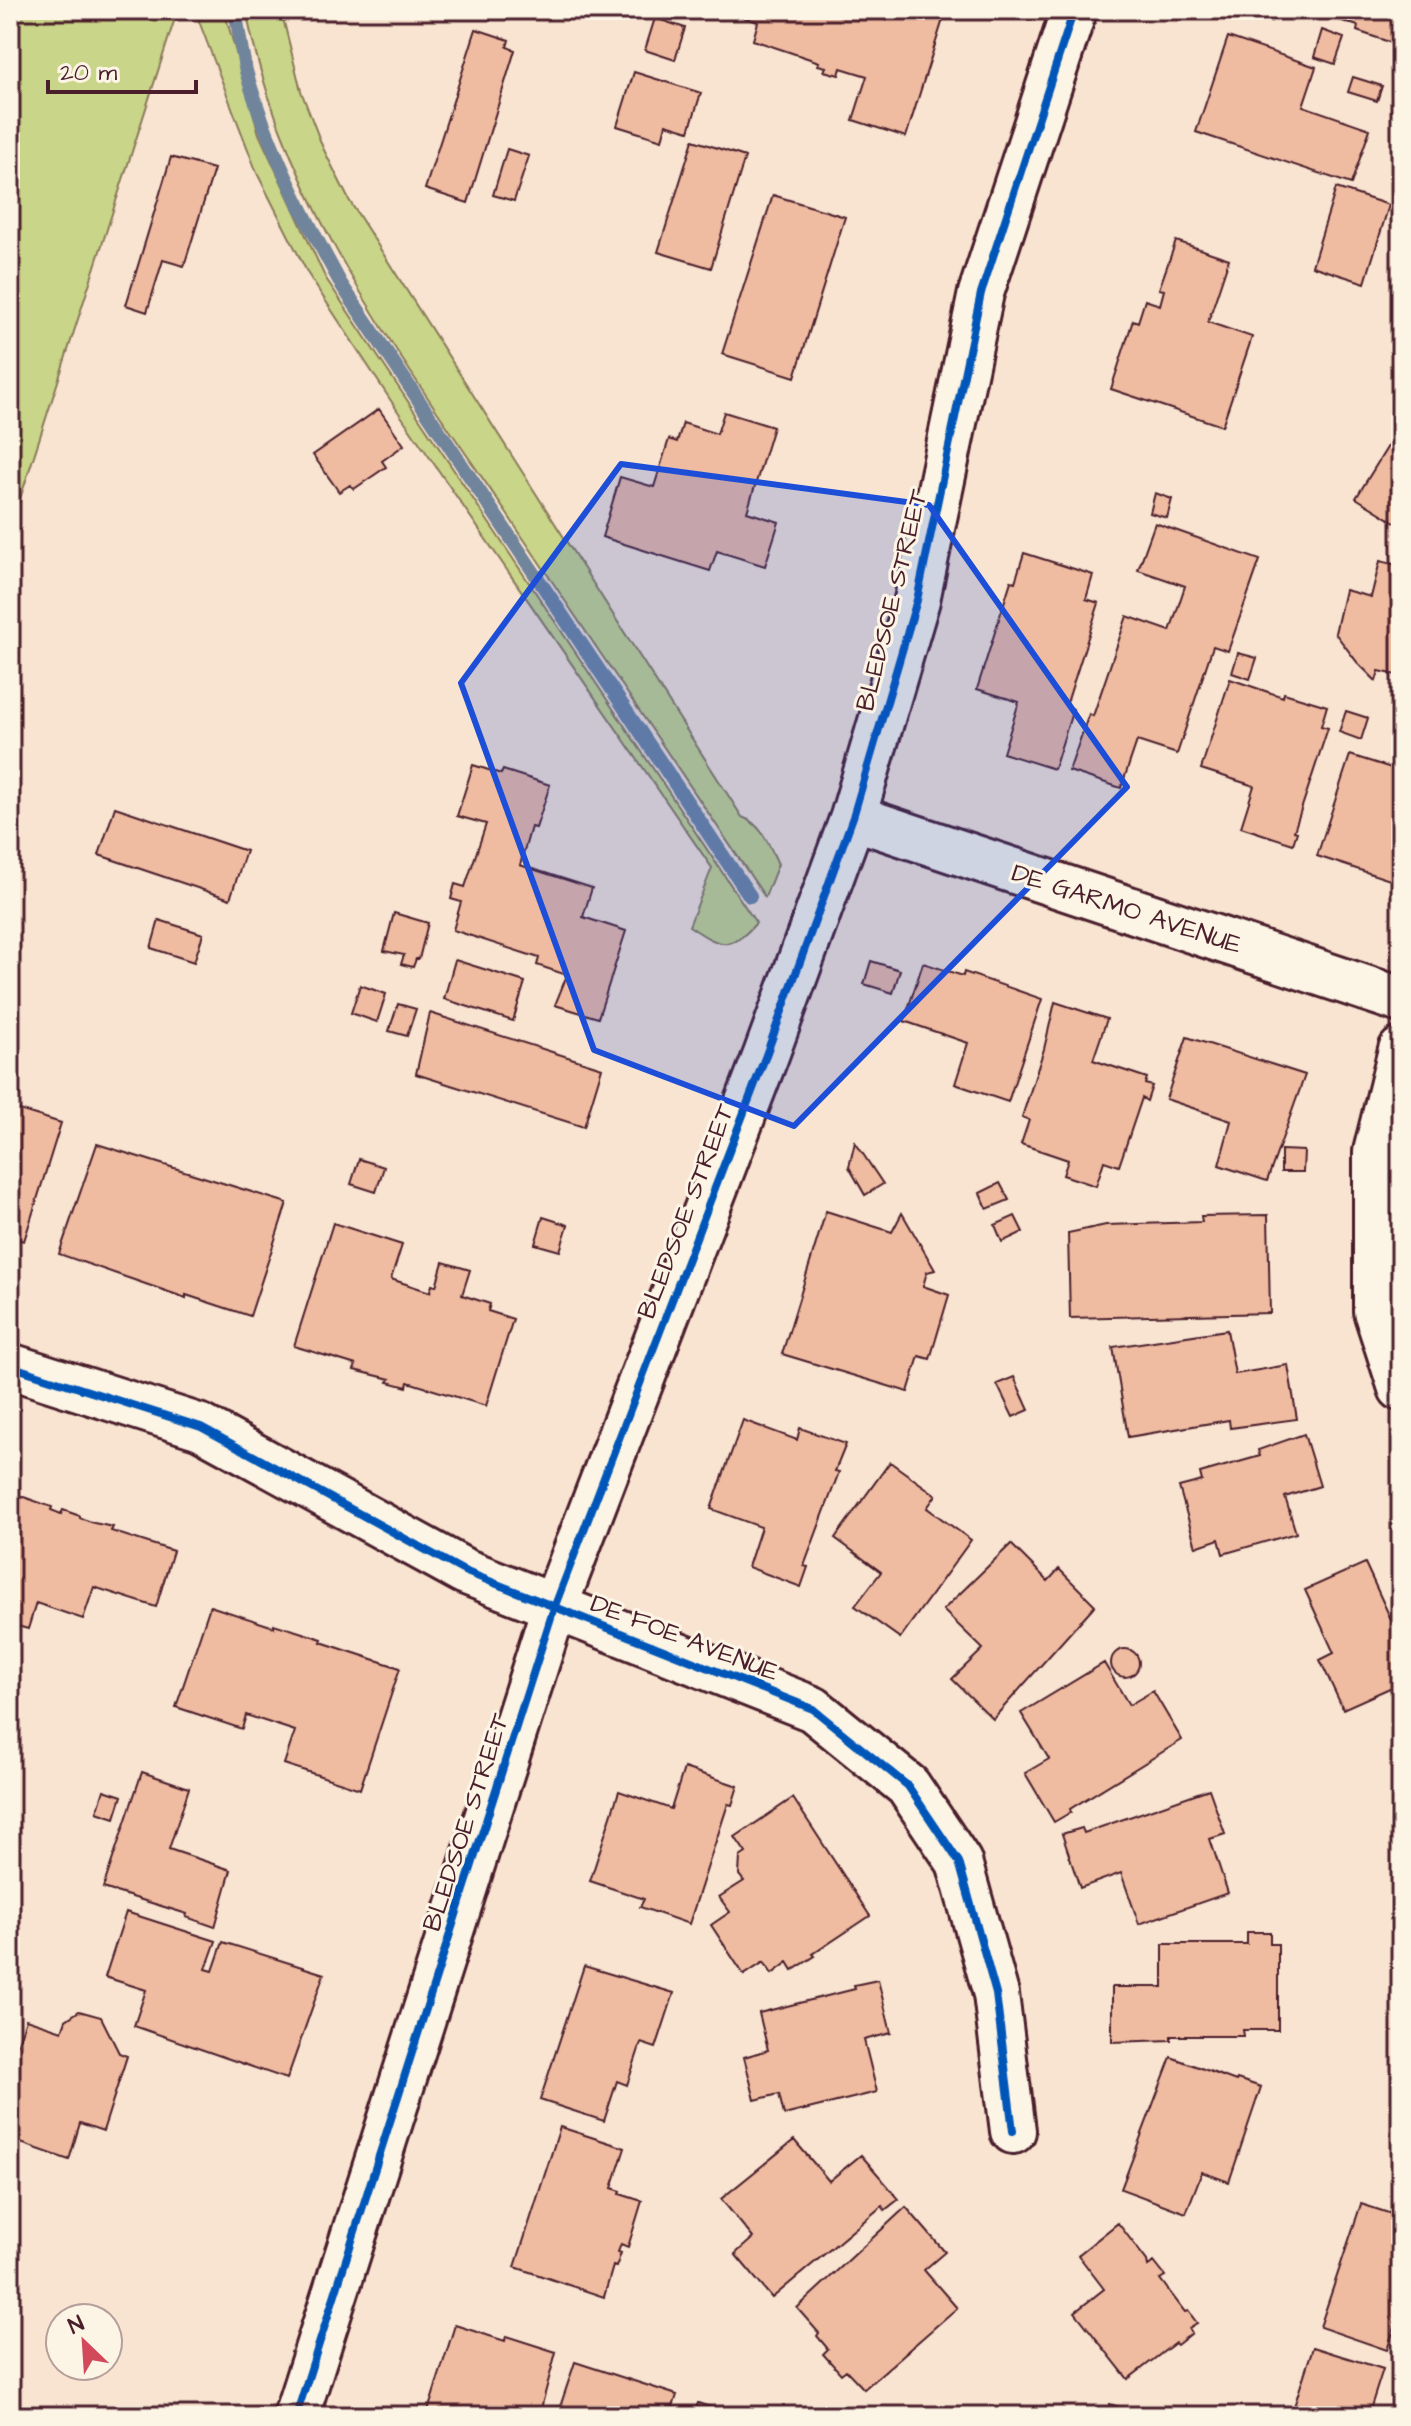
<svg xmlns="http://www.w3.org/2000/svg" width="1411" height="2426" font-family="'Architects Daughter',sans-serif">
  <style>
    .green { fill: #c9d588; stroke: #8a7a5a; stroke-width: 2 }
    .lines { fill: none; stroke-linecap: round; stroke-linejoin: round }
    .stream { stroke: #6f859c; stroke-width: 14 }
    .building { fill: #efbba1; stroke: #4a1f2b; stroke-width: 2 }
    .minor-casing { stroke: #4a1f2b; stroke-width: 50 }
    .minor { stroke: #fcf5e5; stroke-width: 44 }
    .cycleway-casing { stroke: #fcf5e5; stroke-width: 13 }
    .cycleway { stroke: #0057b8; stroke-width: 8 }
    .marked { fill: #1d4ed8; fill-opacity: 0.2; stroke: #1d4ed8; stroke-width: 6; stroke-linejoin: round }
    .labels { text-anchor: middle; stroke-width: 6; stroke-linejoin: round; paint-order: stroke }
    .street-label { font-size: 26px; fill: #4a1f2b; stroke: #fcf5e5 }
  </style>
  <rect width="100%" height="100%" fill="#f8e4d1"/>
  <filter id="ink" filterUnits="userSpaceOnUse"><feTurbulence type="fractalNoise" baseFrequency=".0125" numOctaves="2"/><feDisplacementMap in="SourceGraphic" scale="16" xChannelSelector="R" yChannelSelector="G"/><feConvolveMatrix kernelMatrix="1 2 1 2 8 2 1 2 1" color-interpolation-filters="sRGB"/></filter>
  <g filter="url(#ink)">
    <path class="green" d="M 10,10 L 224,10 L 259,134 L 325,277 L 756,923 C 730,953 719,946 689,926 L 712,868 L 399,413 L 308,274 L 257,173 L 197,16 L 177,12 L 10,530 Z
      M 246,10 L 281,10 L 301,91 L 323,148 L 349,200 L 742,817 C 762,824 769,845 778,864 L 765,897 C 678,768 591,640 505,511 C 399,355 282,199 246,10 Z"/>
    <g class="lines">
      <path class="stream" d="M 235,10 C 239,30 241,51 246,71 C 267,146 304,216 341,284 L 750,896"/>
    </g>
    <path class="building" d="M 728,10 L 954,10 L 952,15 L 945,13 L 906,137 L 853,120 L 867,76 L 841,68 L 839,75 L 824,71 L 826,67 L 818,65 L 819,62 L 753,40 L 758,22 L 727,12 Z
      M 1250,10 L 1275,10 L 1271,21 L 1249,15 Z
      M 1294,10 L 1317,10 L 1315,17 Z
      M 1339,10 L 1401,10 L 1401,46 L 1357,31 L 1358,26 L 1336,19 Z
      M 655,18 L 685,28 L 675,60 L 645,50 Z
      M 476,29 L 509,40 L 507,47 L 515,50 L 468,203 L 425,189 Z
      M 1322,30 L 1344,38 L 1335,64 L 1314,57 Z
      M 1228,37 L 1316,67 L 1303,106 L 1370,129 L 1351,184 L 1196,132 Z
      M 634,72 L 701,93 L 689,131 L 666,124 L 662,140 L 617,126 Z
      M 1353,77 L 1382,86 L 1377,101 L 1348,92 Z
      M 693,140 L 745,157 L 711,268 L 658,252 Z
      M 507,149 L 529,156 L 514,201 L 493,195 Z
      M 171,157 L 214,169 L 184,266 L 163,260 L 147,312 L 126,305 Z
      M 1336,188 L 1389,205 L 1365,283 L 1312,266 Z
      M 773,195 L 845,217 L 795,377 L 722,354 Z
      M 1176,241 L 1229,259 L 1208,322 L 1252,337 L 1222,426 L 1111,389 L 1133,320 L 1138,322 L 1145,300 L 1160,305 L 1164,290 L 1159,289 Z
      M 379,409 L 404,445 L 382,461 L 386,467 L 354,489 L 350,485 L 339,492 L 313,455 Z
      M 724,412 L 773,427 L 747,512 L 779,522 L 765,566 L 717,551 L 710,571 L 602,537 L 620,477 L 654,487 L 669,439 L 677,442 L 683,423 L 717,434 Z
      M 1401,425 L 1401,526 L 1356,498 Z
      M 1155,493 L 1172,499 L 1167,518 L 1150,513 Z
      M 1155,523 L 1260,560 L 1228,651 L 1213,646 L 1177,754 L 1137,741 L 1121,788 L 1069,771 L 1089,714 L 1093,716 L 1127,616 L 1170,631 L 1185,586 L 1138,570 Z
      M 1024,553 L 1093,575 L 1086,599 L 1099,603 L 1066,706 L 1073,709 L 1054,769 L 1003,753 L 1019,702 L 977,689 L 1011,581 L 1015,582 Z
      M 1380,561 L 1401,566 L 1401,676 L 1379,671 L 1376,681 L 1357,662 L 1335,633 L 1345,590 L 1371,597 Z
      M 1238,653 L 1257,658 L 1250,679 L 1232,673 Z
      M 1230,679 L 1283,697 L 1284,693 L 1327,706 L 1321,726 L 1328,728 L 1294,831 L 1297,832 L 1293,844 L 1241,827 L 1254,786 L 1201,769 Z
      M 1346,711 L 1368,718 L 1361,740 L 1339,732 Z
      M 1350,755 L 1401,771 L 1401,879 L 1394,877 L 1393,881 L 1317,856 Z
      M 473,765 L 501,774 L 503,770 L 550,785 L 536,828 L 531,827 L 520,865 L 592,888 L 583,917 L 626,931 L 598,1018 L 555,1005 L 567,975 L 537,965 L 539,958 L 453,930 L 461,902 L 451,899 L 455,884 L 465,887 L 486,824 L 457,816 Z
      M 115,807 L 246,851 L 230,899 L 99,855 Z
      M 394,913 L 428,923 L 419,959 L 416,959 L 413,967 L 401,964 L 404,955 L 384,951 Z
      M 159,920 L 203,934 L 194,962 L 151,948 Z
      M 455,960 L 525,982 L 513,1021 L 444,999 Z
      M 871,961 L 900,970 L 893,993 L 864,984 Z
      M 923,963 L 963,976 L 964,972 L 1042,999 L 1008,1102 L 955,1084 L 968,1043 L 904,1021 Z
      M 360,985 L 386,994 L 377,1022 L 351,1013 Z
      M 1055,1002 L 1107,1019 L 1093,1060 L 1147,1078 L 1145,1084 L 1152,1086 L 1147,1101 L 1142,1098 L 1119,1166 L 1104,1161 L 1096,1186 L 1063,1175 L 1068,1160 L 1021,1144 L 1029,1120 L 1022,1117 L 1044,1049 Z
      M 398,1004 L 416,1009 L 407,1036 L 389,1031 Z
      M 430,1013 L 602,1068 L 584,1127 L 416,1074 Z
      M 1187,1037 L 1305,1075 L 1267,1181 L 1219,1165 L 1231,1121 L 1166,1099 Z
      M 10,1107 L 61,1123 L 24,1241 L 10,1237 Z
      M 855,1142 L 883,1184 L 865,1195 L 849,1167 Z
      M 97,1144 L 287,1203 L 250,1316 L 186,1295 L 186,1298 L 59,1254 Z
      M 1281,1150 L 1304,1151 L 1303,1172 L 1281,1172 Z
      M 359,1159 L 384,1167 L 376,1192 L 351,1184 Z
      M 1000,1183 L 1009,1200 L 987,1209 L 980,1193 Z
      M 826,1211 L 892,1232 L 902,1213 L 935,1270 L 927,1272 L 923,1286 L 949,1295 L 930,1359 L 919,1356 L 908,1392 L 782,1354 Z
      M 1268,1215 L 1270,1313 L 1070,1318 L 1068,1233 L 1106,1225 L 1202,1222 L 1201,1216 Z
      M 1015,1216 L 1023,1232 L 1002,1242 L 995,1225 Z
      M 543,1217 L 568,1225 L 560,1251 L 535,1244 Z
      M 333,1223 L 402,1245 L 391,1279 L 430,1292 L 432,1285 L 436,1286 L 443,1262 L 470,1270 L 462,1295 L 490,1304 L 488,1311 L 513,1319 L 486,1406 L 408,1382 L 407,1387 L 388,1382 L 390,1379 L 354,1370 L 356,1365 L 294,1346 Z
      M 1227,1330 L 1235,1374 L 1288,1365 L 1297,1419 L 1230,1428 L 1229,1420 L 1128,1437 L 1113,1347 Z
      M 1014,1377 L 1029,1410 L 1013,1417 L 997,1384 Z
      M 743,1420 L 797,1440 L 800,1428 L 846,1444 L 835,1471 L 839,1472 L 804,1566 L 808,1567 L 801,1587 L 748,1567 L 761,1527 L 711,1509 Z
      M 1304,1434 L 1320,1486 L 1285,1497 L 1296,1533 L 1223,1554 L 1219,1539 L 1196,1547 L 1179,1487 L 1202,1481 L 1200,1473 L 1260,1456 L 1258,1450 Z
      M 890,1462 L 936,1495 L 927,1508 L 971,1540 L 900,1638 L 855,1606 L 881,1572 L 835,1538 Z
      M 18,1495 L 52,1507 L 51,1510 L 61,1514 L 63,1510 L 80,1516 L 80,1518 L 94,1523 L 113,1527 L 111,1531 L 173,1551 L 156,1607 L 94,1587 L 83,1619 L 36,1603 L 28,1629 L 10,1624 L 10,1498 L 16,1500 Z
      M 1011,1544 L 1048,1581 L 1059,1569 L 1095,1605 L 993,1719 L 952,1679 L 983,1649 L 943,1610 Z
      M 1365,1563 L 1401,1641 L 1401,1683 L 1343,1709 L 1320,1660 L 1334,1653 L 1305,1590 Z
      M 210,1606 L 274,1627 L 274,1624 L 322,1639 L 321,1642 L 400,1668 L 360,1789 L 284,1764 L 295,1731 L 246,1715 L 242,1729 L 176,1707 Z
      M1111 1663a14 14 0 1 1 28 0a14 14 0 1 1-28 0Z
      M 1104,1663 L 1129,1705 L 1153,1691 L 1182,1740 L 1070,1809 L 1071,1812 L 1054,1822 L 1025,1773 L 1049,1759 L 1021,1713 Z
      M 684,1768 L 738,1786 L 732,1805 L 728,1804 L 689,1924 L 640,1907 L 644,1899 L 590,1881 L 619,1791 L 671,1809 Z
      M 142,1772 L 189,1788 L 169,1849 L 231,1870 L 215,1927 L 186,1917 L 187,1914 L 103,1888 Z
      M 1209,1789 L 1225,1834 L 1210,1839 L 1228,1893 L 1139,1924 L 1121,1873 L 1080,1888 L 1062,1834 L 1082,1828 L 1084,1833 Z
      M 104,1790 L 122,1796 L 115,1818 L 97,1812 Z
      M 793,1798 L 870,1916 L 813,1954 L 815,1956 L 793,1970 L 788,1962 L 772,1974 L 764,1962 L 744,1975 L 711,1925 L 730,1912 L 719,1897 L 744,1881 L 739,1875 L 740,1857 L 746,1853 L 735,1837 Z
      M 126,1912 L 216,1941 L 206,1969 L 213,1971 L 223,1942 L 324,1974 L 287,2079 L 134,2026 L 146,1990 L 105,1977 Z
      M 1247,1932 L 1270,1932 L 1270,1944 L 1278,1944 L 1278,2030 L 1243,2030 L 1244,2036 L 1171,2036 L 1171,2040 L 1112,2042 L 1112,1987 L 1163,1987 L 1163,1944 L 1247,1944 Z
      M 584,1966 L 674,1993 L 656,2048 L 641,2043 L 627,2085 L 617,2081 L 604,2121 L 540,2100 Z
      M 878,1980 L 891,2033 L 864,2040 L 877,2092 L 784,2115 L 779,2094 L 755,2100 L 744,2057 L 768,2050 L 759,2013 L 855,1989 L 854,1985 Z
      M 79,2011 L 101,2017 L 119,2053 L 127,2056 L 103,2131 L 80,2123 L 69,2160 L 18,2142 L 14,2155 L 10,2154 L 10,2046 L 16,2048 L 26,2019 L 62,2031 L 66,2020 Z
      M 1171,2057 L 1236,2081 L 1237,2079 L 1261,2087 L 1229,2182 L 1202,2172 L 1186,2213 L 1121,2189 Z
      M 560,2127 L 625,2148 L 612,2188 L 621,2191 L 620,2194 L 642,2201 L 628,2247 L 621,2244 L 618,2252 L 621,2253 L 616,2267 L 613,2266 L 604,2297 L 515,2267 Z
      M 794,2140 L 829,2181 L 861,2155 L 899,2199 L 885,2210 L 882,2206 L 772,2298 L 735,2254 L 753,2238 L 721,2199 Z
      M 1361,2204 L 1401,2217 L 1401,2308 L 1387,2350 L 1320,2327 Z
      M 906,2207 L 945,2252 L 924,2270 L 957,2308 L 864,2389 L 846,2370 L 841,2374 L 823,2354 L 828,2349 L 817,2336 L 819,2333 L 797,2308 Z
      M 1118,2223 L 1147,2261 L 1148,2266 L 1154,2262 L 1165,2276 L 1160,2279 L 1185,2312 L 1188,2311 L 1197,2323 L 1189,2328 L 1192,2333 L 1177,2345 L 1175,2343 L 1128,2379 L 1075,2312 L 1104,2289 L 1078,2255 Z
      M 455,2325 L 505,2341 L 506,2336 L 556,2352 L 539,2416 L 433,2416 L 427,2414 Z
      M 1313,2347 L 1383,2369 L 1368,2416 L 1291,2416 Z
      M 575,2362 L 677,2395 L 670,2416 L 557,2416 Z
      M 698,2403 L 737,2416 L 693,2416 Z
      M 1110,2404 L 1146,2416 L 1106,2416 Z
      M 752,2409 L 773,2416 L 749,2416 Z"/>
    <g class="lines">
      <g class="minor-casing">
        <path id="minor" d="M 853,817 L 1401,1000
          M 1401,1050 L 1376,1152 L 1376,1311 L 1401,1388
          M 10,1366 L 201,1427 L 464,1571 L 813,1709 L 908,1786 L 959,1862 L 996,1994 L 1013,2131
          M 296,2416 L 554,1608 L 766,1055 L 853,817 L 917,600 L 981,293 L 1074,10"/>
      </g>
      <use href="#minor" class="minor"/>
      <g class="cycleway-casing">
        <path id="cycleway" d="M 10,1366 L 201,1427 L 464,1571 L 813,1709 L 908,1786 L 959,1862 L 996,1994 L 1013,2131
          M 296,2416 L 554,1608 L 766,1055 L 853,817 L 917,600 L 981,293 L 1074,10"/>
      </g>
      <use href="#cycleway" class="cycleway"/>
    </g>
  </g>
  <path class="marked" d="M 621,464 L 929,505 L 1127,787 L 794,1126 L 594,1050 L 461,683 Z"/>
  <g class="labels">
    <g class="street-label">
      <text transform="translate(891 600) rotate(-76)" y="9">BLEDSOE STREET</text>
      <text transform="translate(1127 908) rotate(18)" y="9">DE GARMO AVENUE</text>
      <text transform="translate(685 1211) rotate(-69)" y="9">BLEDSOE STREET</text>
      <text transform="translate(685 1637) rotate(21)" y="9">DE FOE AVENUE</text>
      <text transform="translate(465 1822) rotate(-72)" y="9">BLEDSOE STREET</text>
    </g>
  </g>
  <rect width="1411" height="2426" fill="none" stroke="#fcf5e5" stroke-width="40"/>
  <rect x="20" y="20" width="1371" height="2386" fill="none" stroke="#4a1f2b" stroke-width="3" filter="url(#ink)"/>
  <g transform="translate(84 2342) rotate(335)"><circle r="38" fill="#fcf5e5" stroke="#b59f9b" stroke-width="2"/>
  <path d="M0-6L14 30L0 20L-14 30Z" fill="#d1495b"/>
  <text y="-12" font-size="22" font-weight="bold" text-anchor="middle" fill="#4a1f2b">N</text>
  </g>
  <path d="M48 80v12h148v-12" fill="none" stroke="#4a1f2b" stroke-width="4"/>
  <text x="60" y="80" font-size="24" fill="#4a1f2b" stroke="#fcf5e5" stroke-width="6" paint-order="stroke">20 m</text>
</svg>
